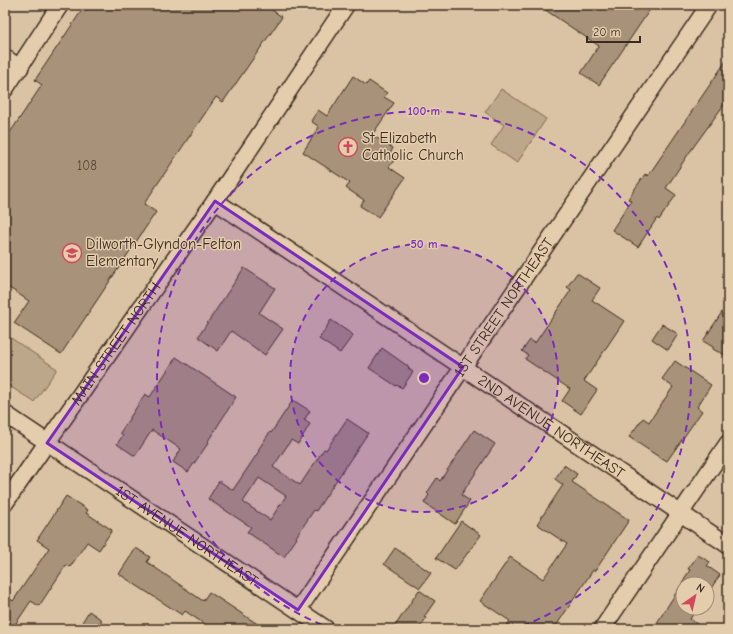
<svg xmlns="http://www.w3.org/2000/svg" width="733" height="634" font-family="'Comic Neue',sans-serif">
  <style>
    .green { fill: #bca78b; stroke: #7c6854 }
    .building { fill: #a8937a; stroke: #3b2a1e; fill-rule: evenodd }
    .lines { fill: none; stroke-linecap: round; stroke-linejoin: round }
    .minor-casing { stroke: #3b2a1e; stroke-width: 19 }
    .minor { stroke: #e4cdad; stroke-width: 16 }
    .marked { fill: #7b2cbf; fill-opacity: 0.2; stroke: #7b2cbf; stroke-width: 3; stroke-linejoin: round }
    .ring { fill: none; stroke: #7b2cbf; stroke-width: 2; stroke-dasharray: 7 5 }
    .labels { text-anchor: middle; stroke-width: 3; stroke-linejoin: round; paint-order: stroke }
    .number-label { font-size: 13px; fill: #564435 }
    .poi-label { font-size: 15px; fill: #3b2a1e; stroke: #e4cdad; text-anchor: start }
    .street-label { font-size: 15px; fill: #3b2a1e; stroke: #e4cdad }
    .centre { fill: #7b2cbf; stroke: #e4cdad; stroke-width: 2 }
    .ring-label { font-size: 12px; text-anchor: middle; font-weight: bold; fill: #7b2cbf; stroke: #e4cdad; stroke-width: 3; stroke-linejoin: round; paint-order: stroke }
  </style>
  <rect width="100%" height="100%" fill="#dac3a4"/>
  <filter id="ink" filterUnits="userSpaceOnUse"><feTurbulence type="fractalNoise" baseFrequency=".025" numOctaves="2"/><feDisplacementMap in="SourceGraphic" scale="8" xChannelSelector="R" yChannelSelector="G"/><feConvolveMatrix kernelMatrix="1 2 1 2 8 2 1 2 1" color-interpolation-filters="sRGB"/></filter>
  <g filter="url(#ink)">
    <path class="green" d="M 501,89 L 546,119 L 517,163 L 491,145 L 504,125 L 485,112 Z
      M 5,334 L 57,369 L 34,402 L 5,383 Z"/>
    <path class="building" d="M 90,5 L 265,5 L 282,17 L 223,102 L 216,97 L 144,204 L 156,212 L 61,354 L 14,323 L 29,301 L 5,285 L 5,140 L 42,85 L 35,80 L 82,10 L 85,12 Z
      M 538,5 L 653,5 L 599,85 L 581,73 L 599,46 Z
      M 728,58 L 728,99 L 689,153 L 666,188 L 676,195 L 659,220 L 657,218 L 638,247 L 612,230 L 631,201 L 628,199 L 645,174 L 648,176 Z
      M 353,76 L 366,85 L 369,81 L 387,93 L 384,97 L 394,103 L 372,135 L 393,148 L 390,154 L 396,158 L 389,167 L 405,178 L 378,217 L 360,206 L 364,200 L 346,188 L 350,183 L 303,152 L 319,127 L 311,121 L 318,110 L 327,116 Z
      M 244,268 L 275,288 L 259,313 L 283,329 L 265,355 L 231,331 L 218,351 L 198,337 Z
      M 577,273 L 600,288 L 592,300 L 624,321 L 584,381 L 597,390 L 581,414 L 562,401 L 570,389 L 525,359 L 528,355 L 522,351 L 530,340 L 535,343 L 571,290 L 567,287 Z
      M 728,303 L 728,357 L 720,352 L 718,352 L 713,349 L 713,347 L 703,341 Z
      M 331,320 L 353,335 L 340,353 L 319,339 Z
      M 662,324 L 678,334 L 668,350 L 652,339 Z
      M 382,348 L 409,367 L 408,368 L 413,372 L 402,388 L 397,385 L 396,386 L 369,368 Z
      M 176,357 L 236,397 L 208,441 L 209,442 L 188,472 L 173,462 L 181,449 L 152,430 L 135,456 L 117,444 L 123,435 L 120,433 L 145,394 L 150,397 Z
      M 675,361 L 711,385 L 697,407 L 702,411 L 667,461 L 662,458 L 662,459 L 629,437 L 643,418 L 649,422 L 673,387 L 662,379 Z
      M 293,400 L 310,411 L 304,420 L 310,424 L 298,444 L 291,440 L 273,467 L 300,485 L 324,449 L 326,450 L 347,419 L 368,433 L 316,511 L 314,510 L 296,537 L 297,538 L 284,557 L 247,532 L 251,527 L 208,499 L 219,481 L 233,490 L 259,451 L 258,450 L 270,432 L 271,433 ZM 259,478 L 286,496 L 270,520 L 243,502 Z
      M 474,430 L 495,444 L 461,495 L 470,501 L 455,524 L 424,503 L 429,495 L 427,493 L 437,478 L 440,481 Z
      M 564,465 L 577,474 L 572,482 L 629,520 L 595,571 L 593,570 L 554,629 L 504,629 L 510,621 L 480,601 L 510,557 L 543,579 L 567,544 L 537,524 L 563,485 L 555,479 Z
      M 66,496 L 88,510 L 86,513 L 112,530 L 99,550 L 87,542 L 70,567 L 66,565 L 39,606 L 31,601 L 12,629 L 5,629 L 5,595 L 13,601 L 49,548 L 37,540 Z
      M 461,521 L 481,535 L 455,570 L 436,558 Z
      M 136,548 L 150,557 L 147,562 L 203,601 L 209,592 L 265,629 L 212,629 L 185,611 L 182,615 L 119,574 Z
      M 395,548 L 431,573 L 420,588 L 384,564 Z
      M 698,555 L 710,562 L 707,566 L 720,575 L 707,594 L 707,584 L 683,584 L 683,608 L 697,608 L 690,619 L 704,629 L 653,629 L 685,579 L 684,579 L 690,570 L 688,569 Z
      M 419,590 L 435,601 L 424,617 L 426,618 L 419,629 L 393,629 Z
      M 89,611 L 102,620 L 96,629 L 78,629 Z"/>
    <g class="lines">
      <g class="minor-casing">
        <g id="minor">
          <path d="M 5,58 L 20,68"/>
          <path d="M 5,89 L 60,5"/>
          <path id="s1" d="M 215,201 L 728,545"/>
          <path id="s2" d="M 5,414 L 326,629"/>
          <path id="s3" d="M 5,503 L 215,201 L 346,5"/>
          <path id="s4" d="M 298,610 L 709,5"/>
          <path d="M 602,629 L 728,443"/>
        </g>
      </g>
      <use href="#minor" class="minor"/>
    </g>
  </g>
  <path class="marked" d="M 215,201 L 463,367 L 298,610 L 47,443 Z"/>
  <circle cx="424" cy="378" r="134" fill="#7b2cbf" fill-opacity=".12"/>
  <g class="ring">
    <circle cx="424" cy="378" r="134"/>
    <path d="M333 629A267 267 0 1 1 515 629"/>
  </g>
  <defs>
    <g id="church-ring" transform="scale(1)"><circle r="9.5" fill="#e4cdad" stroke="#d1495b" stroke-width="1.5"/><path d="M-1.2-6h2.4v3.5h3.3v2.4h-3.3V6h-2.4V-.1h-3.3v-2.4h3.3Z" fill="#d1495b"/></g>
    <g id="school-ring" transform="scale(1)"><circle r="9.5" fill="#e4cdad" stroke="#d1495b" stroke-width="1.5"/><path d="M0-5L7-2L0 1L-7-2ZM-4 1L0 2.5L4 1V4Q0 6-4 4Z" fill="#d1495b"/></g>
  </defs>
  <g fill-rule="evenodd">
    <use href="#church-ring" x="348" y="147"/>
    <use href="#school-ring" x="72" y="253"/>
  </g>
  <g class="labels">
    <g class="number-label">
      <text x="87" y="170">108</text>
    </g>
    <g class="poi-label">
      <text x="362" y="143">St Elizabeth<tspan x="362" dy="17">Catholic Church</tspan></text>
      <text x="86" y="249">Dilworth-Glyndon-Felton<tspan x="86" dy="17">Elementary</tspan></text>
    </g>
    <g class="street-label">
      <text dy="5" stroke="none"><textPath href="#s4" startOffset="366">1ST STREET NORTHEAST</textPath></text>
      <text dy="5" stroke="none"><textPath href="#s3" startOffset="194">MAIN STREET NORTH</textPath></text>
      <text dy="5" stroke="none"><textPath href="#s1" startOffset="405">2ND AVENUE NORTHEAST</textPath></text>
      <text dy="5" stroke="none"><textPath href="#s2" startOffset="219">1ST AVENUE NORTHEAST</textPath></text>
    </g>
  </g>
  <circle cx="424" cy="378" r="6" class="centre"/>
  <g class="ring-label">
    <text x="424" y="115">100 m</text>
    <text x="424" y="248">50 m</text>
  </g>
  <rect width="733" height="634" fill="none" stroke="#e4cdad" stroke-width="20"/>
  <rect x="10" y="10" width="713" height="614" fill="none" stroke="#3b2a1e" stroke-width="1.5" filter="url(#ink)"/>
  <g transform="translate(695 596) rotate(34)"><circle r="19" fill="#e4cdad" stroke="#a08c74"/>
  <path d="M0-3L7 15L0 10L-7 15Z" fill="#d1495b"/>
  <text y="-6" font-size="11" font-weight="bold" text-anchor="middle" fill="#3b2a1e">N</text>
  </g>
  <path d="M587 36v6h53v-6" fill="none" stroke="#3b2a1e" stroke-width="2"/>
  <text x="593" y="36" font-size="12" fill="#3b2a1e" stroke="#e4cdad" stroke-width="3" paint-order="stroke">20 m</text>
</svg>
